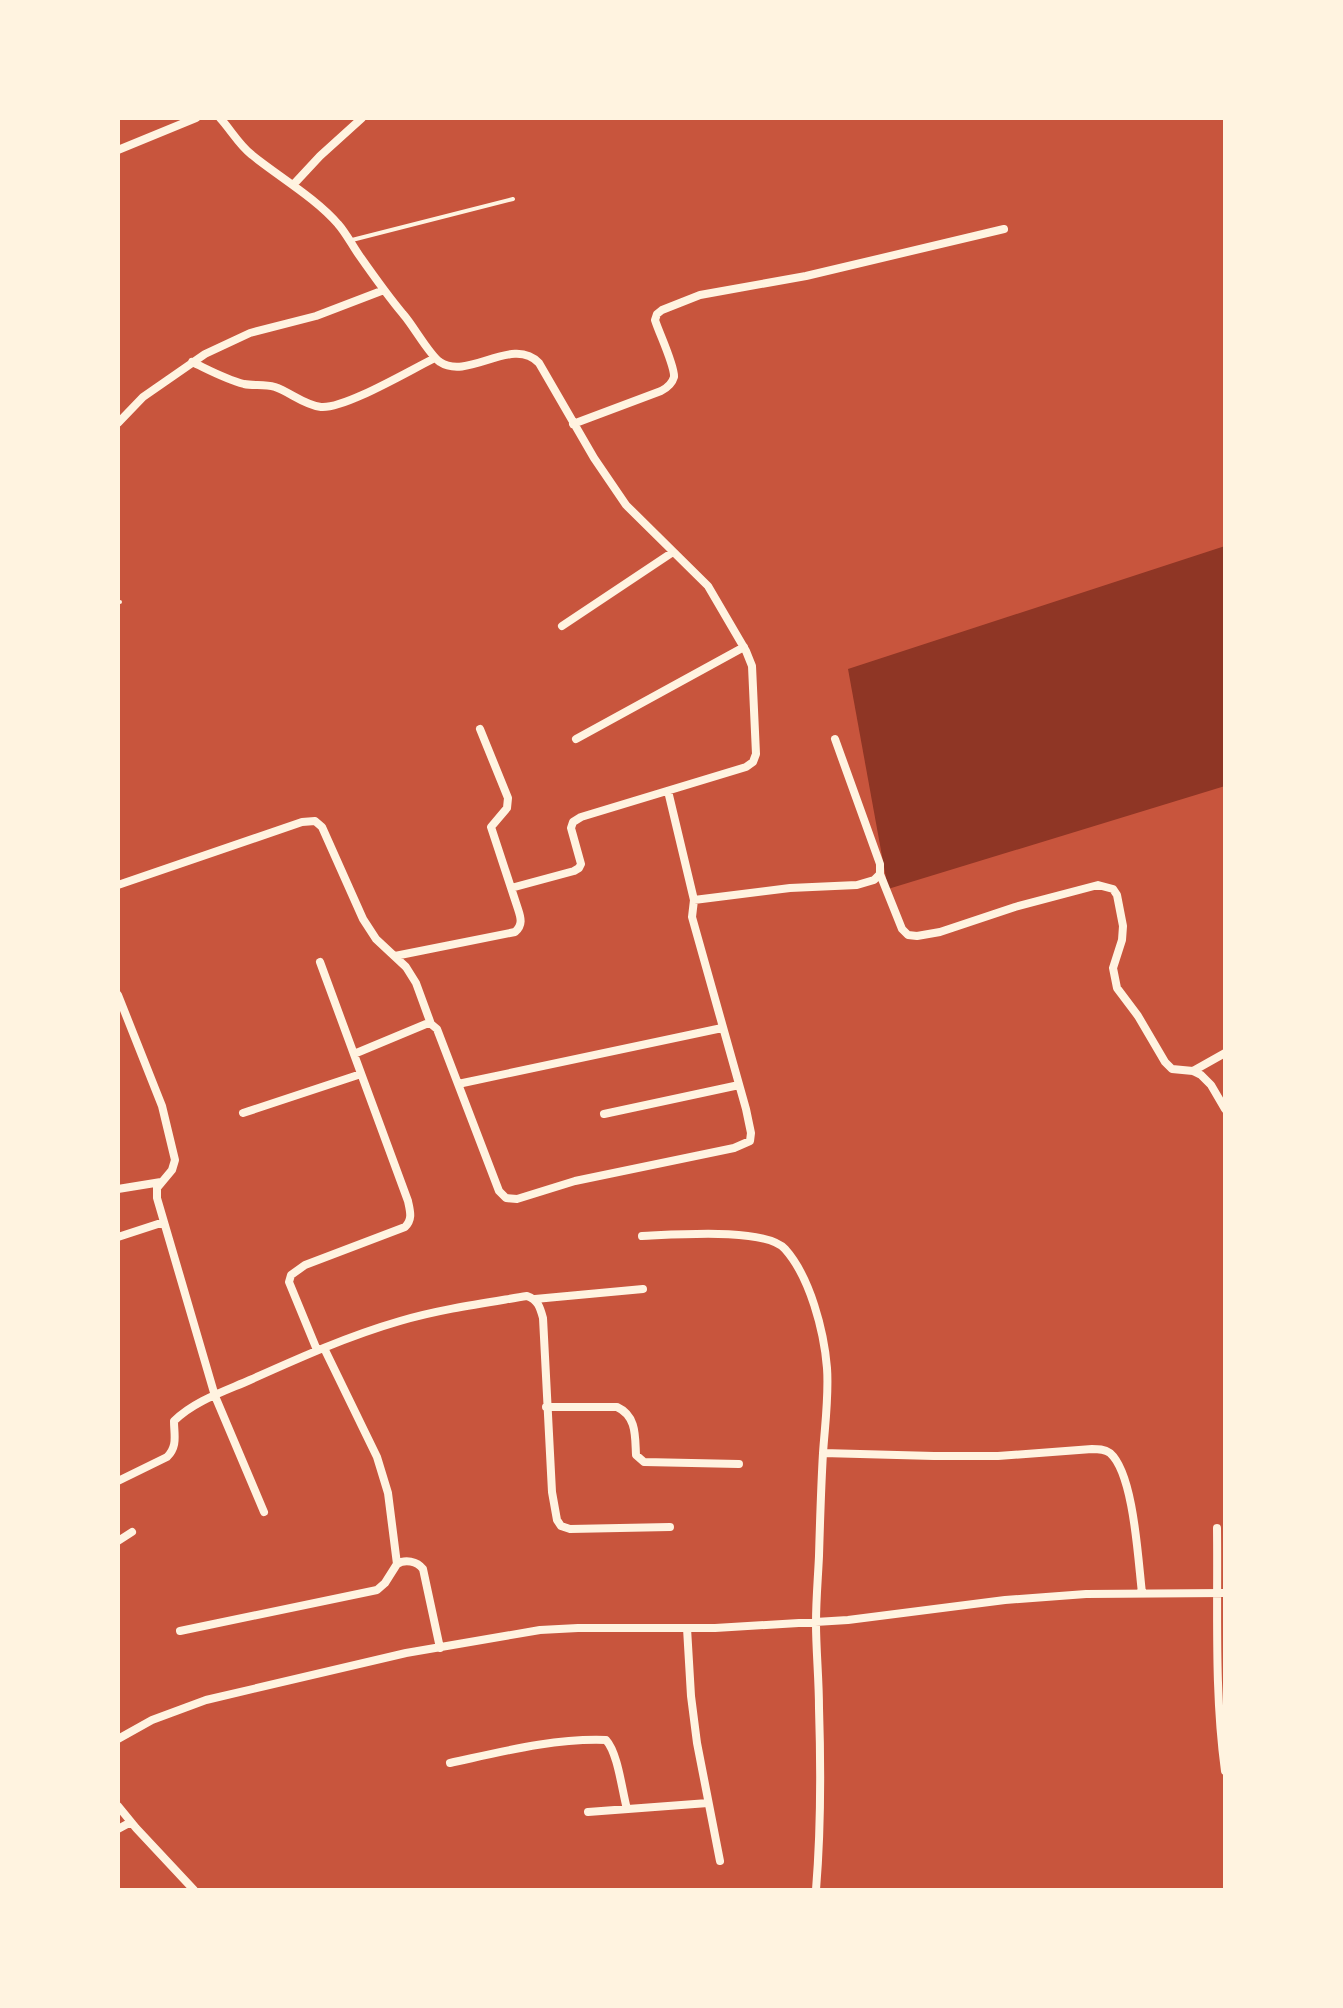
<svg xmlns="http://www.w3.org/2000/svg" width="1343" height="2008" font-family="'Playfair Display',serif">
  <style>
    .water { fill: #8f3625 }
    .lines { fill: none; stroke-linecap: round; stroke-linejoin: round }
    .service { stroke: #fff3e0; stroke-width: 4 }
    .minor { stroke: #fff3e0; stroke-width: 8 }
  </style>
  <rect width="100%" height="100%" fill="#c8553d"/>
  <path class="water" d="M 1225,546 L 1225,786 L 888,889 L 848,669 Z"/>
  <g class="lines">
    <path class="service" d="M 352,240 L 513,199
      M 118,602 L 120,602"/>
    <path class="minor" d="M 220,118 C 231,130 239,145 252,155 C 278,176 317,199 338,224 C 346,233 352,245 359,255 C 373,275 387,295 403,314 C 413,325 430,356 440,362 C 468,381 513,335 539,363 L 594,458 L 626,505 L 708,586 L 746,651 L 752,666 L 756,754 L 753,762 L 746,767 L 581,817 L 573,822 L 571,828 L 581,864 L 579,868 L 574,871 L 511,888
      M 118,150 L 196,118
      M 293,185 L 320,156 L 362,118
      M 192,362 C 209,370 225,379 244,384 C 254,386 264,384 275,387 C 290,392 304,405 321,407 C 345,409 410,370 435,358
      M 118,423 L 143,397 L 205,354 L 250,333 L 316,316 L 384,290
      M 573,424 L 661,391 C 667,388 672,384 674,377 C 675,366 659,333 655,320 L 657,314 L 662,310 L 700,295 L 806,276 L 1004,229
      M 562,626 L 673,552
      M 576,739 L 744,647
      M 668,791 L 694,900
      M 880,874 L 902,929 L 908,935 L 917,936 L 940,932 L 1015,907 L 1098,885 L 1113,889 L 1117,895 L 1123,926 L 1122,940 L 1113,968 L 1117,988 L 1138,1016 L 1165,1062 L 1172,1069 L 1193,1071 L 1201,1075 L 1211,1085 L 1225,1109
      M 118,885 L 302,822 L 315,821 L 322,827 L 363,919 L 376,939 L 406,967 L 416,983 L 431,1024
      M 395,956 L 515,932 C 523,925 521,918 518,909 L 491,827 L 507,808 L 508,798 L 480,729
      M 118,995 L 162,1106 L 175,1160 L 172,1170 L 157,1188 L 157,1198 L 215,1396 L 264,1512
      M 354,1054 L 426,1024 L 431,1024 L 437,1029 L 499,1191 L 506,1198 L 517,1199 L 575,1181 L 734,1148 L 750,1141 L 751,1133 L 746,1109 L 692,917 L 694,900 L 790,888 L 857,885 L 874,880 L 880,874 L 880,864 L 835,739
      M 1193,1071 L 1225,1053
      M 458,1084 L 722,1028
      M 243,1113 L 361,1074
      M 604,1114 L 739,1085
      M 118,1189 L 161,1182
      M 642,1236 C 672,1235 765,1227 785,1249 C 810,1277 824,1331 827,1368 C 829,1396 825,1424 823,1453 C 821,1487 820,1521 819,1556 C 818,1578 816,1600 816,1623 C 816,1651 819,1679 819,1708 C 821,1769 821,1829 816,1890
      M 118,1237 L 164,1222
      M 535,1299 L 643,1289
      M 324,1348 L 377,1457 L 388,1493 L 397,1564
      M 317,1350 L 289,1282 L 291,1275 L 305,1265 L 405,1227 C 413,1219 410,1211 408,1201 L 320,962
      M 546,1407 L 617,1407 C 637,1416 635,1437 636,1455 L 644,1462 L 739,1464
      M 823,1453 L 934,1456 L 998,1456 L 1092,1449 C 1098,1449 1104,1449 1110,1453 C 1134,1474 1138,1560 1142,1593
      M 118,1481 L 167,1457 C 178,1446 174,1435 174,1421 C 194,1401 225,1391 250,1380 C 299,1358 348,1336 400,1321 C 441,1309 485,1303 527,1296 C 538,1300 540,1307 543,1318 L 552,1492 L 557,1520 L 561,1526 L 570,1529 L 670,1527
      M 1217,1528 C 1218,1611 1214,1689 1225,1771
      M 118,1541 L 132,1532
      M 687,1628 L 691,1696 L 697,1743 L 720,1861
      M 180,1631 L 377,1590 L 385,1583 L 397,1564 C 405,1559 417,1561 423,1569 L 440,1648
      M 118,1739 L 152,1720 L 206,1700 L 406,1653 L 540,1630 L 578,1628 L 715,1628 L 848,1620 L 1005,1600 L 1086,1594 L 1225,1593
      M 450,1763 C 501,1752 554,1738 606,1740 C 618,1753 622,1791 627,1809
      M 118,1806 L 136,1828 L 194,1890
      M 588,1812 L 708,1803
      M 118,1829 L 131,1822"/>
  </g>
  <rect width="1343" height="2008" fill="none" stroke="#fff3e0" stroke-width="240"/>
</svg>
